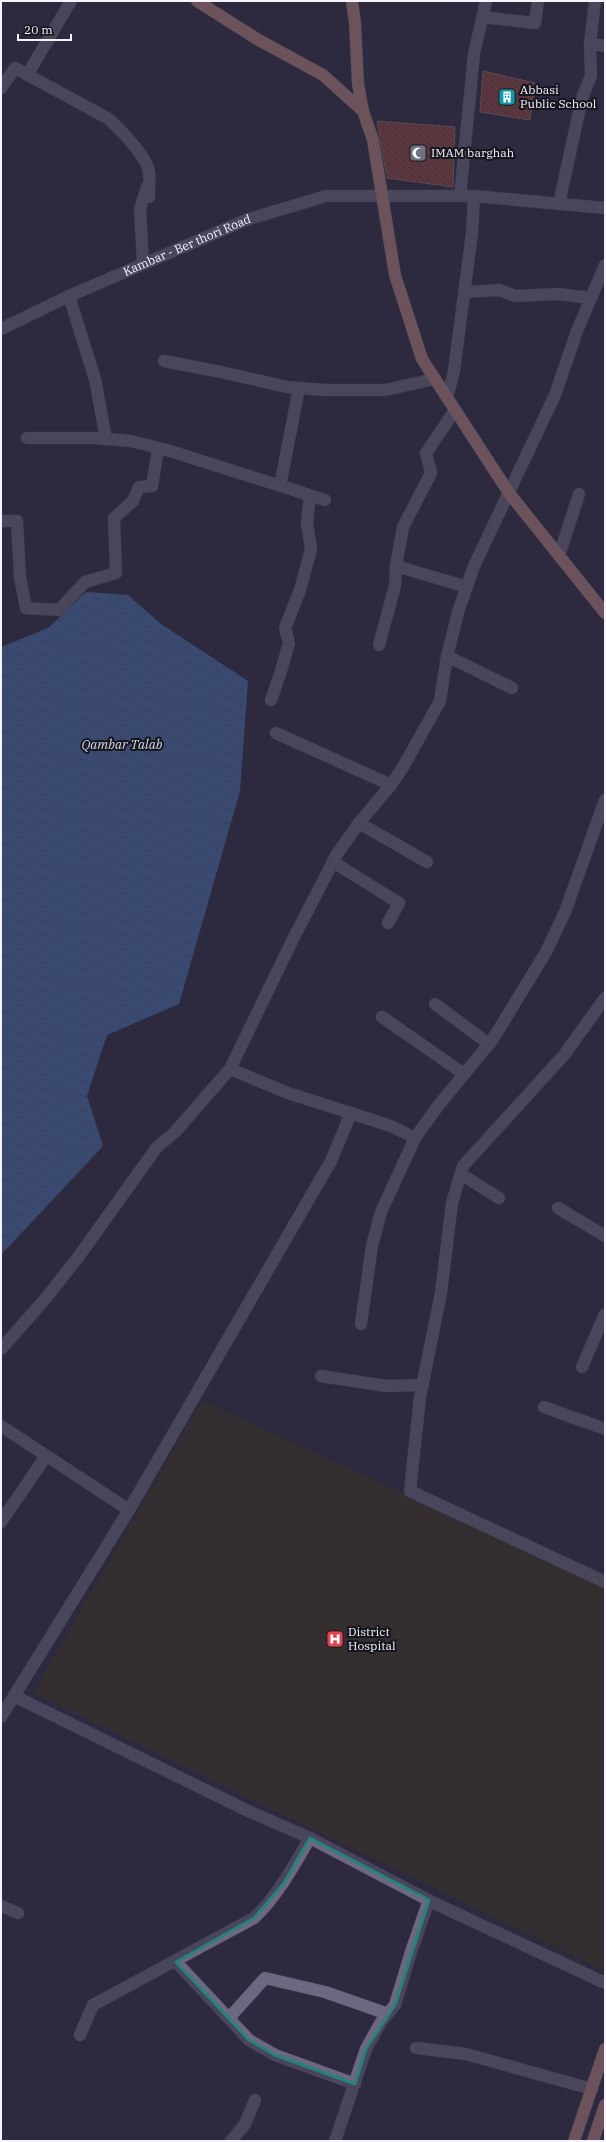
<svg xmlns="http://www.w3.org/2000/svg" width="606" height="2142" font-family="'IBM Plex Serif',serif">
  <style>
    .medical { fill: #3d3323 }
    .water { fill: url(#water-ripples) }
    .building { fill: url(#building-back-hatch); stroke: #8f716d }
    .lines { fill: none; stroke-linecap: round; stroke-linejoin: round }
    .minor-casing { stroke: #474455; stroke-width: 13 }
    .major-casing { stroke: #474455; stroke-width: 13 }
    .minor { stroke: #6c6880; stroke-width: 12 }
    .major { stroke: #b5847e; stroke-width: 12 }
    .marked { fill: none; stroke: #26827c; stroke-width: 3; stroke-linejoin: round }
    .labels { text-anchor: middle; stroke-width: 4; stroke-linejoin: round; paint-order: stroke }
    .poi-label { font-size: 12px; fill: #f5f3fe; stroke: #16141d; text-anchor: start }
    .street-label { font-size: 12px; fill: #f5f3fe; stroke: #16141d }
    .water-label { font-size: 13px; font-style: italic; fill: #d2ddee; stroke: #16141d }
  </style>
  <defs>
    <pattern id="water-ripples" width="26" height="14" patternUnits="userSpaceOnUse"><rect width="26" height="14" fill="#4a6fab"/><path d="M2 4q2-2 4 0t4 0M15 11q2-2 4 0t4 0" fill="none" stroke="#4a5a77"/></pattern>
    <pattern id="building-back-hatch" width="6" height="6" patternUnits="userSpaceOnUse"><rect width="6" height="6" fill="#8a3f39"/><path d="M-1 5l2 2M0 0l6 6M5-1l2 2" fill="none" stroke="#9b5b57"/></pattern>
  </defs>
  <rect width="100%" height="100%" fill="#2e293e"/>
  <path class="medical" d="M 202,1401 L 605,1585 L 605,1971 L 33,1693 Z"/>
  <path class="water" d="M 86,592 L 128,595 L 161,624 L 248,681 L 240,791 L 179,1004 L 107,1035 L 87,1096 L 103,1146 L 1,1255 L 1,647 L 48,628 Z"/>
  <path class="building" d="M 483,71 L 535,83 L 530,120 L 480,112 Z
    M 377,121 L 455,127 L 453,187 L 387,178 Z"/>
  <g class="lines">
    <g class="minor-casing">
      <g id="minor">
        <path d="M 482,17 L 535,23 L 538,1"/>
        <path d="M 590,44 L 605,46"/>
        <path d="M 27,75 L 71,1"/>
        <path d="M 1,88 L 15,68 L 109,119 C 120,129 147,157 149,172 C 150,180 149,189 149,197"/>
        <path d="M 460,196 L 474,54 L 486,1"/>
        <path d="M 559,204 L 582,98 L 591,76 L 590,44 L 595,1"/>
        <path d="M 143,264 L 140,209 L 147,187"/>
        <path d="M 464,292 L 500,290 L 515,296 L 557,294 L 591,298"/>
        <path d="M 69,296 L 95,379 L 106,439"/>
        <path id="s1" d="M 1,329 L 69,296 L 246,220 L 326,196 L 474,196 L 605,208"/>
        <path d="M 164,361 L 221,372 L 287,387 L 325,390 L 385,390 L 435,379"/>
        <path d="M 447,398 L 454,371 L 472,233 L 474,196"/>
        <path d="M 27,438 L 95,438 L 131,441 L 170,451 L 325,500"/>
        <path d="M 280,486 L 299,388"/>
        <path d="M 1,521 L 17,521 L 20,577 L 26,608 L 59,610 L 85,582 L 116,573 L 114,518 L 133,501 L 139,487 L 152,486 L 158,449"/>
        <path d="M 559,556 L 579,494"/>
        <path d="M 396,566 L 467,587"/>
        <path d="M 379,645 L 395,586 L 396,566 L 403,527 L 431,473 L 426,453 L 455,410"/>
        <path d="M 447,656 L 512,688"/>
        <path d="M 271,700 L 281,671 L 289,643 L 285,628 L 300,590 L 311,549 L 307,523 L 310,496"/>
        <path d="M 276,733 L 391,785"/>
        <path d="M 359,823 L 427,862"/>
        <path d="M 333,862 L 399,903 L 388,923"/>
        <path d="M 605,998 L 564,1055 L 463,1166 L 452,1203 L 441,1293 L 420,1397 L 410,1491 L 605,1582"/>
        <path d="M 435,1004 L 489,1044"/>
        <path d="M 382,1017 L 464,1074"/>
        <path d="M 230,1069 L 288,1093 L 391,1126 L 415,1138"/>
        <path d="M 461,1174 L 499,1198"/>
        <path d="M 558,1208 L 605,1236"/>
        <path d="M 361,1324 L 372,1246 L 381,1212 L 415,1138 L 438,1106 L 493,1039 L 546,952 L 565,912 L 605,800"/>
        <path d="M 1,1349 L 46,1298 L 79,1256 L 157,1147 L 175,1132 L 230,1069 L 292,941 L 337,854 L 359,823 L 391,785 L 403,767 L 440,701 L 447,656 L 459,609 L 474,566 L 555,395 L 577,331 L 605,265"/>
        <path d="M 582,1367 L 605,1314"/>
        <path d="M 321,1376 L 386,1386 L 423,1385"/>
        <path d="M 544,1407 L 605,1429"/>
        <path d="M 1,1426 L 129,1510"/>
        <path d="M 1,1522 L 46,1456"/>
        <path d="M 14,1696 L 246,1810 L 310,1838 L 434,1903 L 605,1983"/>
        <path d="M 1,1717 L 129,1510 L 331,1161 L 351,1113"/>
        <path d="M 1,1906 L 18,1913"/>
        <path d="M 176,1962 L 249,2040 L 275,2055 L 355,2084"/>
        <path d="M 229,2018 L 265,1978 L 325,1992 L 388,2014"/>
        <path d="M 80,2035 L 93,2005 L 254,1918 C 278,1895 293,1867 310,1838"/>
        <path d="M 416,2048 L 466,2054 L 592,2089"/>
        <path d="M 231,2141 L 245,2124 L 255,2100"/>
        <path d="M 335,2141 L 366,2049 L 381,2022 L 395,2005 L 411,1952 L 429,1900"/>
      </g>
    </g>
    <g class="major-casing">
      <path id="major" d="M 197,1 L 257,39 L 323,75 L 363,111
        M 352,1 L 355,23 L 358,84 L 363,111 L 373,140 L 395,275 L 422,359 L 509,493 L 605,613
        M 574,2141 L 605,2049
        M 593,2141 L 605,2105"/>
    </g>
    <use href="#minor" class="minor"/>
    <use href="#major" class="major"/>
  </g>
  <path d="M0 0H606V2142H0ZM 310,1838 L 429,1900 L 395,2005 L 366,2049 L 355,2084 L 275,2055 L 249,2040 L 176,1962 L 254,1918 L 284,1883 Z" fill="#2e293e" fill-opacity=".55" fill-rule="evenodd"/>
  <path class="marked" d="M 310,1838 L 429,1900 L 395,2005 L 366,2049 L 355,2084 L 275,2055 L 249,2040 L 176,1962 L 254,1918 L 284,1883 Z"/>
  <defs>
    <g id="building-square" transform="scale(0.9)"><rect x="-9" y="-9" width="18" height="18" rx="4" fill="#0f9aa8" stroke="#16141d"/><path d="M-4-6H4V6H1V3H-1V6H-4ZM-2.5-4.3h1.7v1.8h-1.7ZM.8-4.3h1.7v1.8H.8ZM-2.5-1h1.7V.8h-1.7ZM.8-1h1.7V.8H.8Z" fill="#fff"/></g>
    <g id="mosque-square" transform="scale(0.9)"><rect x="-9" y="-9" width="18" height="18" rx="4" fill="#6b7280" stroke="#16141d"/><path d="M3.5-4.9A6 6 0 1 0 3.5 4.9A5 5 0 1 1 3.5-4.9Z" fill="#fff"/></g>
    <g id="hospital-square" transform="scale(0.9)"><rect x="-9" y="-9" width="18" height="18" rx="4" fill="#e0444e" stroke="#16141d"/><path d="M-5-5h3v3.5h4V-5h3V5h-3V1.5h-4V5h-3Z" fill="#fff"/></g>
  </defs>
  <g fill-rule="evenodd">
    <use href="#building-square" x="507" y="97"/>
    <use href="#mosque-square" x="418" y="153"/>
    <use href="#hospital-square" x="335" y="1639"/>
  </g>
  <g class="labels">
    <g class="poi-label">
      <text x="520" y="94">Abbasi<tspan x="520" dy="14">Public School</tspan></text>
      <text x="431" y="157">IMAM barghah</text>
      <text x="348" y="1636">District<tspan x="348" dy="14">Hospital</tspan></text>
    </g>
    <g class="street-label">
      <text dy="4" stroke="none"><textPath href="#s1" startOffset="204">Kambar - Ber thori Road</textPath></text>
    </g>
    <g class="water-label">
      <text x="122" y="749">Qambar Talab</text>
    </g>
  </g>
  <rect width="606" height="2142" fill="none" stroke="#f5f3fe" stroke-width="4"/>
  <path d="M18 34v6h53v-6" fill="none" stroke="#f5f3fe" stroke-width="2"/>
  <text x="24" y="34" font-size="12" fill="#f5f3fe" stroke="#16141d" stroke-width="3" paint-order="stroke">20 m</text>
</svg>
